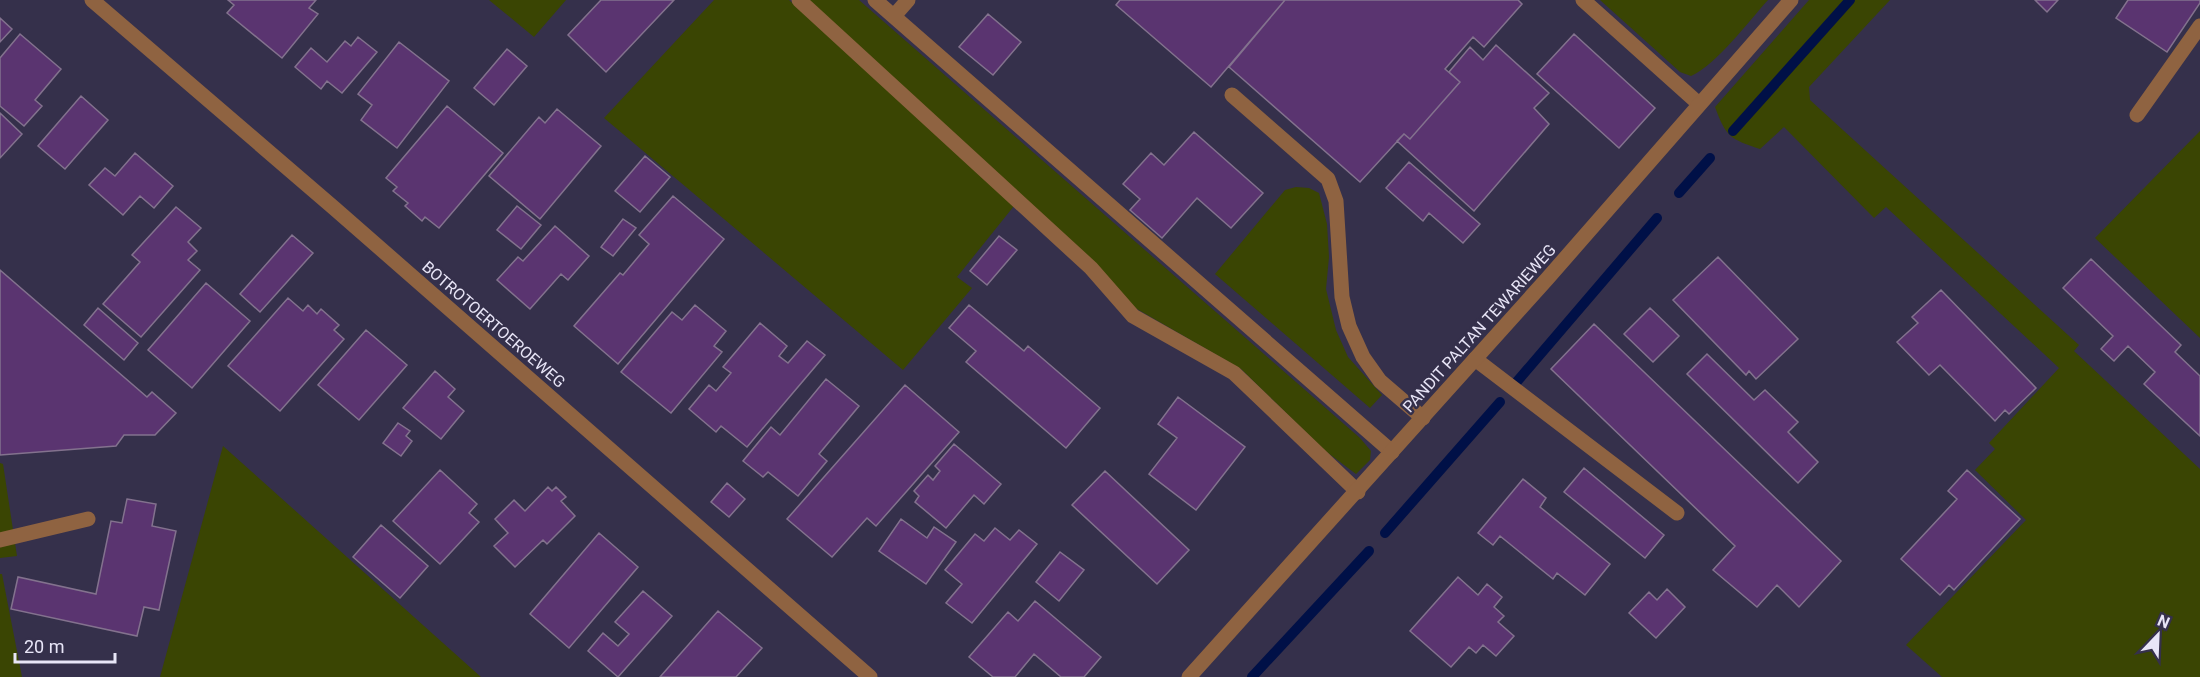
<svg xmlns="http://www.w3.org/2000/svg" width="2200" height="677" font-family="Roboto,sans-serif">
  <style>
    .green { fill: #3a4503 }
    .lines { fill: none; stroke-linecap: round; stroke-linejoin: round }
    .stream { stroke: #001047; stroke-width: 10 }
    .building { fill: #5a3470; stroke: #83728e; stroke-width: 1.5 }
    .lane { stroke: #8f6341; stroke-width: 15 }
    .street { stroke: #8f6341; stroke-width: 15 }
    .labels { text-anchor: middle; stroke-width: 5; stroke-linejoin: round; paint-order: stroke }
    .street-label { font-size: 16px; fill: #e8e5f7; stroke: #35304b }
  </style>
  <rect width="100%" height="100%" fill="#35304b"/>
  <path class="green" d="M 489,0 L 566,0 L 534,37 Z
    M 714,0 L 789,0 L 1014,206 L 957,277 L 972,288 L 903,370 L 604,118 Z
    M 808,0 L 859,0 L 1360,438 L 1371,451 L 1370,460 L 1356,474 L 1324,450 L 1241,369 L 1130,305 Z
    M 1600,0 L 1768,0 C 1748,22 1717,64 1691,76 L 1680,72 Z
    M 1809,0 L 1890,0 L 1809,87 L 1810,100 L 2079,345 L 2074,351 L 2200,469 L 2200,677 L 1942,677 L 1906,645 L 2026,520 L 1975,470 L 1995,449 L 1989,443 L 2059,368 L 1886,207 L 1874,218 L 1784,127 L 1760,149 C 1730,139 1726,137 1715,107 Z
    M 2200,131 L 2200,338 L 2095,238 Z
    M 1296,187 L 1309,188 L 1319,193 L 1327,224 L 1329,257 L 1326,289 L 1336,330 L 1348,357 L 1382,395 L 1370,408 L 1215,274 L 1285,190 Z
    M 223,446 L 481,677 L 160,677 Z
    M 0,463 L 3,464 L 17,556 L 0,558 Z
    M 0,574 L 2,574 L 22,677 L 0,677 Z"/>
  <g class="lines">
    <path class="stream" d="M 1733,131 L 1850,0
      M 1679,193 L 1710,158
      M 1514,385 L 1657,218
      M 1385,533 L 1500,402
      M 1252,677 L 1369,551"/>
  </g>
  <path class="building" d="M 228,0 L 316,0 L 309,8 L 318,14 L 282,58 L 227,13 L 234,5 Z
    M 601,0 L 674,0 L 606,72 L 568,35 Z
    M 1120,0 L 1285,0 L 1211,87 L 1116,5 Z
    M 1285,0 L 1518,0 L 1522,4 L 1484,47 L 1473,37 L 1445,69 L 1460,82 L 1410,139 L 1404,134 L 1360,182 L 1229,67 Z
    M 2035,0 L 2058,0 L 2047,12 Z
    M 2128,0 L 2200,0 L 2200,3 L 2167,52 L 2116,18 Z
    M 988,14 L 1021,42 L 993,75 L 959,47 Z
    M 0,18 L 12,29 L 0,42 Z
    M 20,34 L 61,69 L 35,100 L 42,106 L 24,126 L 0,106 L 0,58 Z
    M 1574,34 L 1655,108 L 1619,148 L 1537,74 Z
    M 358,37 L 377,52 L 342,93 L 327,81 L 321,89 L 295,67 L 311,48 L 327,62 L 345,41 L 351,46 Z
    M 399,42 L 449,81 L 397,148 L 361,120 L 372,105 L 358,94 Z
    M 1496,45 L 1549,93 L 1534,108 L 1549,124 L 1474,211 L 1397,141 L 1404,134 L 1410,139 L 1460,82 L 1449,72 L 1470,47 L 1483,60 Z
    M 507,49 L 527,66 L 494,105 L 474,88 Z
    M 81,96 L 108,120 L 65,169 L 38,146 Z
    M 447,106 L 503,153 L 439,228 L 425,217 L 422,221 L 405,206 L 408,203 L 393,191 L 397,187 L 386,178 Z
    M 557,109 L 601,146 L 540,219 L 489,176 L 539,117 L 545,123 Z
    M 0,113 L 22,134 L 0,158 Z
    M 1194,132 L 1263,193 L 1231,228 L 1197,198 L 1162,238 L 1130,210 L 1140,199 L 1123,184 L 1151,153 L 1164,165 Z
    M 135,153 L 173,186 L 154,208 L 140,196 L 123,215 L 89,185 L 105,168 L 115,176 Z
    M 645,156 L 670,177 L 640,212 L 615,191 Z
    M 1409,162 L 1480,224 L 1463,243 L 1429,213 L 1423,221 L 1386,188 Z
    M 673,196 L 724,239 L 618,364 L 574,326 L 620,273 L 623,275 L 649,244 L 639,235 Z
    M 517,206 L 541,225 L 521,249 L 497,230 Z
    M 176,207 L 201,228 L 188,242 L 197,251 L 188,260 L 200,270 L 141,337 L 103,304 L 140,262 L 132,255 Z
    M 623,219 L 636,228 L 613,256 L 601,247 Z
    M 555,226 L 589,256 L 568,280 L 561,274 L 530,309 L 497,280 L 518,257 L 523,261 Z
    M 292,235 L 313,253 L 260,312 L 240,294 Z
    M 999,236 L 1017,250 L 987,285 L 970,271 Z
    M 1718,257 L 1798,339 L 1756,379 L 1749,371 L 1746,375 L 1673,300 Z
    M 2091,259 L 2181,345 L 2175,352 L 2200,376 L 2200,436 L 2144,384 L 2155,372 L 2128,346 L 2114,361 L 2101,349 L 2113,336 L 2063,288 Z
    M 0,270 L 147,397 L 152,392 L 176,413 L 155,435 L 124,435 L 116,446 L 0,455 Z
    M 206,283 L 250,321 L 192,388 L 148,350 Z
    M 1941,290 L 2036,388 L 2009,414 L 2005,410 L 1995,421 L 1940,365 L 1929,375 L 1897,342 L 1918,323 L 1912,317 Z
    M 288,298 L 303,311 L 308,305 L 317,314 L 321,309 L 339,325 L 334,330 L 344,339 L 280,411 L 228,366 Z
    M 695,305 L 726,331 L 714,346 L 722,352 L 671,413 L 621,372 L 672,312 L 682,320 Z
    M 969,305 L 1024,351 L 1028,346 L 1100,408 L 1066,448 L 966,362 L 976,351 L 949,328 Z
    M 98,308 L 138,343 L 124,360 L 84,325 Z
    M 1650,308 L 1679,336 L 1653,362 L 1624,334 Z
    M 760,323 L 787,346 L 779,356 L 788,363 L 807,341 L 825,355 L 747,447 L 721,426 L 716,432 L 689,409 L 709,385 L 716,391 L 731,373 L 723,367 Z
    M 1594,324 L 1841,561 L 1799,607 L 1777,585 L 1757,607 L 1713,570 L 1735,546 L 1551,369 Z
    M 366,330 L 407,365 L 359,420 L 318,385 Z
    M 1707,354 L 1754,400 L 1765,390 L 1798,422 L 1788,432 L 1818,462 L 1798,483 L 1687,374 Z
    M 435,371 L 455,389 L 448,397 L 464,411 L 441,439 L 403,408 Z
    M 826,379 L 859,406 L 819,454 L 827,461 L 798,496 L 768,472 L 763,477 L 743,461 L 771,427 L 780,435 Z
    M 905,385 L 959,432 L 876,526 L 867,518 L 832,557 L 787,519 Z
    M 1178,397 L 1245,447 L 1196,510 L 1149,474 L 1177,438 L 1158,424 Z
    M 398,423 L 410,431 L 406,436 L 412,441 L 401,456 L 383,443 Z
    M 954,444 L 1001,484 L 984,504 L 974,495 L 946,528 L 915,502 L 919,496 L 914,491 L 928,475 L 933,480 L 940,471 L 935,466 Z
    M 1584,468 L 1664,535 L 1645,558 L 1564,492 Z
    M 440,470 L 477,504 L 469,513 L 479,522 L 440,564 L 393,521 Z
    M 1967,470 L 2020,519 L 1954,590 L 1949,585 L 1940,595 L 1901,559 L 1957,499 L 1948,491 Z
    M 1105,471 L 1189,550 L 1157,584 L 1072,505 Z
    M 1523,479 L 1546,498 L 1540,507 L 1610,564 L 1585,595 L 1557,573 L 1553,579 L 1500,536 L 1493,545 L 1478,533 Z
    M 727,483 L 745,499 L 729,517 L 711,502 Z
    M 548,487 L 552,491 L 556,487 L 566,497 L 561,501 L 575,516 L 547,544 L 543,540 L 515,567 L 494,546 L 508,533 L 495,519 L 514,500 L 525,511 Z
    M 127,499 L 156,504 L 152,526 L 176,531 L 159,610 L 144,607 L 137,636 L 11,609 L 18,577 L 96,594 L 111,521 L 122,523 Z
    M 901,519 L 927,538 L 934,527 L 956,542 L 926,584 L 879,551 Z
    M 381,525 L 428,566 L 400,598 L 353,557 Z
    M 995,528 L 1010,540 L 1019,530 L 1037,544 L 972,623 L 946,603 L 962,584 L 945,570 L 975,534 L 984,541 Z
    M 599,533 L 638,567 L 569,648 L 530,614 Z
    M 1060,552 L 1084,570 L 1059,601 L 1036,582 Z
    M 1458,577 L 1478,595 L 1487,584 L 1502,597 L 1494,607 L 1504,616 L 1498,622 L 1514,636 L 1496,656 L 1483,645 L 1476,653 L 1469,647 L 1451,667 L 1410,631 Z
    M 1667,589 L 1685,607 L 1656,638 L 1629,613 L 1649,592 L 1657,600 Z
    M 643,591 L 672,616 L 618,677 L 588,651 L 603,633 L 618,646 L 629,634 L 615,622 Z
    M 1035,601 L 1101,657 L 1084,677 L 1061,677 L 1034,654 L 1015,677 L 993,677 L 969,657 L 1008,612 L 1018,621 Z
    M 718,611 L 762,648 L 736,677 L 660,677 Z"/>
  <g class="lines">
    <path class="lane" d="M 799,0 L 1091,268 L 1133,316 L 1234,373 L 1358,492
      M 875,0 L 1392,452
      M 1583,0 L 1699,104
      M 894,16 L 908,0
      M 1232,95 L 1328,179 L 1336,201 L 1342,297 L 1349,326 L 1363,357 L 1380,381 L 1423,418
      M 2137,115 L 2200,26
      M 1475,359 L 1677,513
      M 0,540 L 88,519"/>
    <path class="street" d="M 92,0 L 334,208 L 870,677
      M 1189,677 L 1547,279 L 1791,0"/>
  </g>
  <g class="labels">
    <g class="street-label">
      <text transform="translate(494 324) rotate(41)" y="6">BOTROTOERTOEROEWEG</text>
      <text transform="translate(1479 328) rotate(-48)" y="6">PANDIT PALTAN TEWARIEWEG</text>
    </g>
  </g>
  <g transform="translate(2158 635) rotate(23)" stroke="#35304b" stroke-width="4.5" paint-order="stroke">
  <path d="M0-4.5L10 22L0 15L-10 22Z" fill="#e8e5f7"/>
  <text y="-9" font-size="16" font-weight="bold" text-anchor="middle" fill="#e8e5f7">N</text>
  </g>
  <path d="M15 653v9h100v-9" fill="none" stroke="#e8e5f7" stroke-width="3"/>
  <text x="24" y="653" font-size="18" fill="#e8e5f7" stroke="#35304b" stroke-width="4.5" paint-order="stroke">20 m</text>
</svg>
